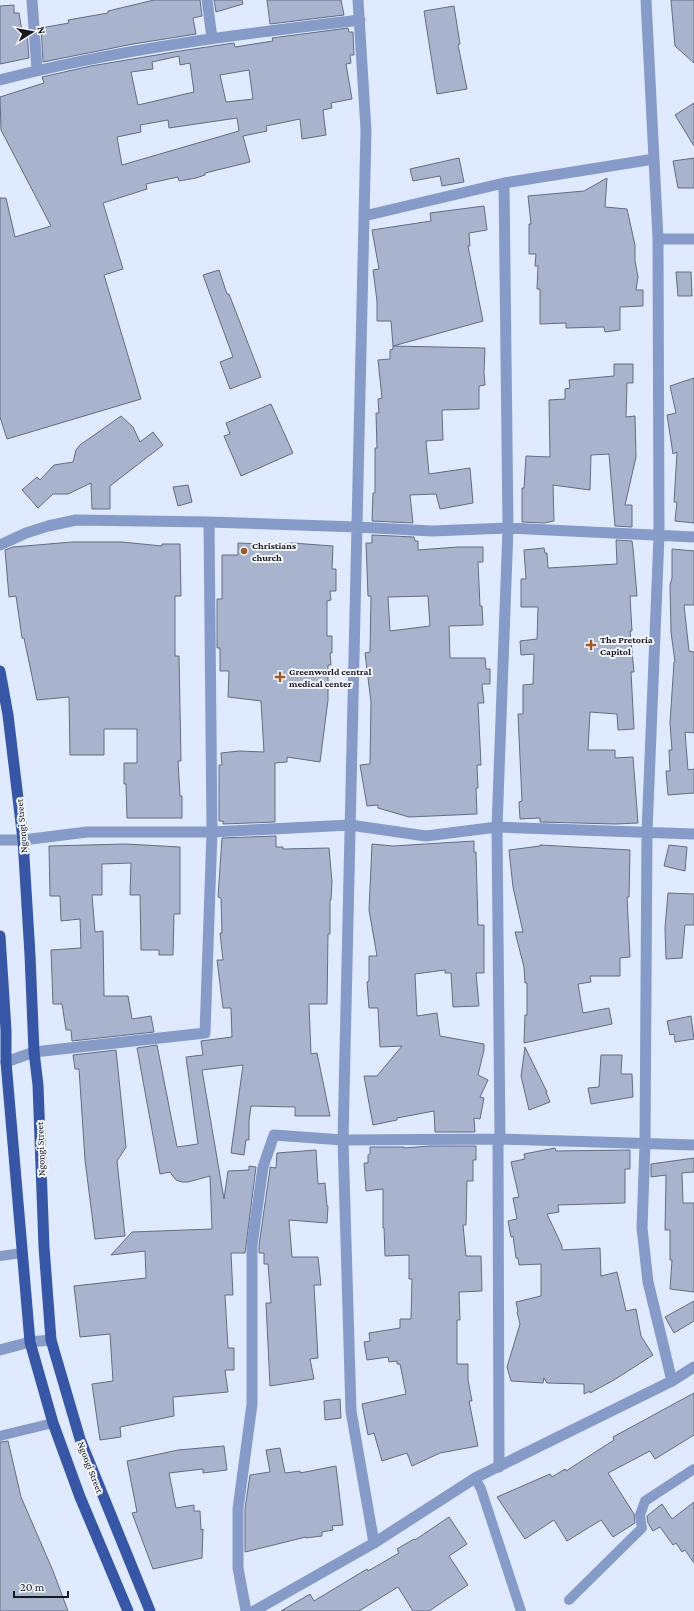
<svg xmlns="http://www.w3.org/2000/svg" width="694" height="1611" font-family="'Crimson Pro',serif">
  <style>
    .building { fill: #a8b4cd; stroke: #626d84; fill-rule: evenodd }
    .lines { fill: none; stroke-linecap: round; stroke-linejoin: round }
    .service { stroke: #869bc8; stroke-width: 10 }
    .minor { stroke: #869bc8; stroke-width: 11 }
    .tertiary { stroke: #869bc8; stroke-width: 11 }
    .primary { stroke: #3756a6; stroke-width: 11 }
    .poi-dot { fill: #9d5b28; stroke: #f4f6fc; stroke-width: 1.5 }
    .labels { text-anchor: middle; stroke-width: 4; stroke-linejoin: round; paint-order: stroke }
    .poi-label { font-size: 10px; font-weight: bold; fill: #151922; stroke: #f4f6fc; text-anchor: start }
    .street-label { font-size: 10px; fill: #151922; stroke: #f4f6fc }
  </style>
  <rect width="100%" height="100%" fill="#dfe9ff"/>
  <path class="building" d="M 154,0 L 200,0 L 202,16 L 193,18 L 196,34 L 133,44 L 43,62 L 41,28 L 69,23 L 68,20 L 108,13 L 108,11 Z
    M 214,0 L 242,0 L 243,4 L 216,12 Z
    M 267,0 L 341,0 L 344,15 L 270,24 Z
    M 671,0 L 694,0 L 694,63 L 675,46 Z
    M 14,5 L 14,13 L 19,13 L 22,32 L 27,31 L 29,58 L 0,64 L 0,6 Z
    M 454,6 L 460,44 L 458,45 L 467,89 L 437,94 L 424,11 Z
    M 348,28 L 349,32 L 353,32 L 353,33 L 354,55 L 350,55 L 351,63 L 346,64 L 352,99 L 331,103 L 332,108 L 323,110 L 326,135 L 302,139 L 300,119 L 266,126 L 267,131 L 243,136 L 250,162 L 205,173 L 205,175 L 196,178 L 179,181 L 178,177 L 146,184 L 147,189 L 103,203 L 123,269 L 104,275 L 141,399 L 7,439 L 0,417 L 0,198 L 6,198 L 15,237 L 51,226 L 1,130 L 0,97 L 44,83 L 42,77 L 91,66 L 180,51 L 234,43 L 235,47 L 273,41 L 272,38 ZM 179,56 L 180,65 L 190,63 L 194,92 L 138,105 L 131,72 L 153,69 L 152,62 ZM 249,70 L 253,99 L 226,102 L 220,75 ZM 237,118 L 239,131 L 122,165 L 117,137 L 141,132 L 140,125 L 168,120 L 169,128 Z
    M 694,103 L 694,146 L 675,115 Z
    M 459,158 L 464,182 L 442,186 L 440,176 L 413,181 L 410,169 Z
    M 694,158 L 694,188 L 678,188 L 673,161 Z
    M 607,178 L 605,207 L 627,209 L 635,245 L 635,261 L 638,277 L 636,290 L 643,290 L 643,306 L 620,307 L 620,330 L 605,332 L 604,327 L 566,328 L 566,323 L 540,324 L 540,289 L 537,289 L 538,266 L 535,266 L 536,254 L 529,254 L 529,224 L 531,224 L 528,196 L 584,191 Z
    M 484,206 L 487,230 L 469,233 L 470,246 L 468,246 L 483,321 L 393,346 L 391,321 L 377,321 L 377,301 L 373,270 L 379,269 L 372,230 L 431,221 L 430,213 Z
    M 219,270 L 227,294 L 229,294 L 261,377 L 230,389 L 220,362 L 233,357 L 203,275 Z
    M 676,272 L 691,272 L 692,296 L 678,296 Z
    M 393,346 L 485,348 L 484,372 L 485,385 L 479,386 L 479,409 L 442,410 L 443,440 L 426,441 L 429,474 L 470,468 L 473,503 L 440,509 L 436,494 L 410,495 L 413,523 L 372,521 L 373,493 L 375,493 L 375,448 L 377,448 L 376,413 L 379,413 L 378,399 L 382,398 L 378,360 L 390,359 L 390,350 L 393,349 Z
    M 614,364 L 633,364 L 633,383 L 627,383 L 626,417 L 635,416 L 636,457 L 625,505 L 632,505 L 632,527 L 615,526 L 609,454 L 591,455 L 590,490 L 553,485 L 554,521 L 544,523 L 522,522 L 522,488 L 524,488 L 526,456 L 550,457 L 549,400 L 565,399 L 565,389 L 570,388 L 569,380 L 614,376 Z
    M 694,378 L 694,523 L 675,521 L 677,502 L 674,502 L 677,452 L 673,454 L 667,415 L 676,413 L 670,386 Z
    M 271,404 L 293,453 L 241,476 L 224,436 L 230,434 L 226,423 Z
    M 121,416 L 133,427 L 140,442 L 153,432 L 163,445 L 110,486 L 110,509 L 92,509 L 91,483 L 68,494 L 53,494 L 38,508 L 22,490 L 37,477 L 40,480 L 54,465 L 73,462 L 76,450 L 80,445 Z
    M 188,485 L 192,502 L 178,506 L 173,487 Z
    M 372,535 L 414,537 L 415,541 L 418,541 L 418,550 L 458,547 L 483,547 L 483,562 L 478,562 L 480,606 L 482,606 L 483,625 L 449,626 L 450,658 L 485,658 L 486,669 L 490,669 L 490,684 L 482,684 L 484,703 L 478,703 L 481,765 L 477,765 L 478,788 L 476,788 L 477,814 L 409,817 L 378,808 L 378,805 L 367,806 L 360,765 L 370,764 L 371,702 L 365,653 L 370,652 L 371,596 L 368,596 L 366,543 L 372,543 ZM 428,596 L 430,626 L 390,631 L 388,597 Z
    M 616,540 L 632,541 L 633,548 L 637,596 L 630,596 L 632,631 L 630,631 L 634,672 L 631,672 L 634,729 L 618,730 L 617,714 L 590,712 L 588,750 L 615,750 L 615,758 L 633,757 L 638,823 L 615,824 L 540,822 L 540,818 L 520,819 L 519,802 L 522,801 L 518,714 L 523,714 L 523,685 L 533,684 L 534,654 L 521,655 L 520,641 L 537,639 L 538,607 L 521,607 L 521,579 L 526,579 L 524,550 L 544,548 L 545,553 L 547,553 L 548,568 L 617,564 Z
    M 72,542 L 122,542 L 162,546 L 162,544 L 180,544 L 181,596 L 175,596 L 175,656 L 179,656 L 181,761 L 178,761 L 180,796 L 182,796 L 182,818 L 127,818 L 126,784 L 124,784 L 124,763 L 137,763 L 137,729 L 104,729 L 104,755 L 70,755 L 69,697 L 37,700 L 24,638 L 22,638 L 16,596 L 9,597 L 5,550 L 13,547 Z
    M 238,543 L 261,544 L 261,546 L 292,543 L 333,546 L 332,569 L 336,569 L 336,591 L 330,591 L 331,600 L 327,601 L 327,636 L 332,636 L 332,653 L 330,653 L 331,665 L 328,665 L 328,700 L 320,762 L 287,757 L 287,762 L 275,763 L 275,822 L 223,824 L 223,821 L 219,821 L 219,765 L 222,765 L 221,753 L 239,751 L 264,752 L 261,701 L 228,697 L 229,671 L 220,671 L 220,648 L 217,648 L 217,599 L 222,599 L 222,555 L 238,555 Z
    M 672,549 L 694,551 L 694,605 L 684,605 L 689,651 L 694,652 L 694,733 L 685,732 L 688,770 L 694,769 L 694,793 L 668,795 L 666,771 L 670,771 L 669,750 L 672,750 L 670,723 L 674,662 L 675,662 L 671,632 L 670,585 L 672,578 Z
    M 276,836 L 276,847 L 283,847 L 283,849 L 329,848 L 332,882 L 331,900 L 330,900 L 330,934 L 328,934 L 327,1004 L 309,1004 L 311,1054 L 317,1053 L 330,1116 L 295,1116 L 295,1107 L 251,1106 L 249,1121 L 249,1140 L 246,1140 L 244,1155 L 231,1153 L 243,1065 L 202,1070 L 224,1199 L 228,1171 L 249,1170 L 249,1166 L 256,1167 L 245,1253 L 231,1253 L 233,1295 L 225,1295 L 228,1348 L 234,1348 L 234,1370 L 225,1370 L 228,1392 L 173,1397 L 174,1416 L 120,1427 L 121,1437 L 100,1440 L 92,1384 L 113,1381 L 110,1334 L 80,1337 L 74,1286 L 146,1278 L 145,1251 L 111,1255 L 132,1232 L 212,1229 L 210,1176 L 188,1182 L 182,1182 L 176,1180 L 170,1172 L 160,1174 L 137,1048 L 157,1045 L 177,1147 L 198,1144 L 186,1057 L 203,1055 L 201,1041 L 232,1037 L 231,1008 L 223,1008 L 217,960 L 223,960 L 220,933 L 222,933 L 221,898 L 218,897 L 222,838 Z
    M 474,841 L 474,852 L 476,852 L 478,925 L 484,925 L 484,973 L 476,973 L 479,1006 L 453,1007 L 451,973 L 445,973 L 445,970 L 415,974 L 417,1016 L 437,1013 L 440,1036 L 484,1044 L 484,1050 L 478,1075 L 488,1080 L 480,1097 L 484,1098 L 480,1119 L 474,1118 L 475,1132 L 435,1132 L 434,1111 L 397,1118 L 397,1120 L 373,1125 L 364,1076 L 377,1076 L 402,1046 L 380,1047 L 378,1008 L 369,1008 L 367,982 L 369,981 L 369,956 L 377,956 L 369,910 L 372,844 L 393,846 Z
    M 126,844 L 180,847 L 180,914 L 174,914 L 173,955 L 159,955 L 159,950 L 141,950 L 140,895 L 130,895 L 131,863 L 102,864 L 102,895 L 92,895 L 95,932 L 103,931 L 104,996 L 128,996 L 132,1019 L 151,1016 L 154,1032 L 72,1041 L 71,1030 L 66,1030 L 62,1004 L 53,1004 L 51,950 L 81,948 L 80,919 L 61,921 L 60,896 L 50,896 L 49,846 Z
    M 540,845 L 630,850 L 629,897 L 627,897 L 630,957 L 620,958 L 620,976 L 590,976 L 591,982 L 578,984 L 583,1013 L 609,1008 L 612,1024 L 524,1043 L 525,1015 L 527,1015 L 527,983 L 525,983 L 524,967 L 515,932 L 523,932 L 513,887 L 509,850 L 540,846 Z
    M 669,845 L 687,847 L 685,871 L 664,866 Z
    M 668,893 L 694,894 L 694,925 L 685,925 L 682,958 L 666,959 L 665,928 Z
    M 691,1016 L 694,1039 L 675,1042 L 674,1034 L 670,1035 L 667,1021 Z
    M 525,1047 L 547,1092 L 546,1092 L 550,1102 L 529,1110 L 521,1076 Z
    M 116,1050 L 126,1147 L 117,1161 L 125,1236 L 95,1239 L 85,1160 L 79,1069 L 75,1069 L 73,1055 Z
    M 601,1055 L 622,1055 L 621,1074 L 632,1074 L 633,1097 L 591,1104 L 588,1088 L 599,1087 Z
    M 430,1146 L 476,1146 L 476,1160 L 473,1160 L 473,1181 L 467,1181 L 466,1225 L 463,1225 L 466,1256 L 481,1256 L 482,1291 L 459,1292 L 460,1320 L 457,1320 L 457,1364 L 468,1364 L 468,1380 L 472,1401 L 469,1401 L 478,1446 L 440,1453 L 412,1466 L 407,1453 L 382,1461 L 374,1433 L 368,1435 L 362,1404 L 406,1394 L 400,1364 L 397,1364 L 397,1361 L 389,1362 L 388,1357 L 367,1360 L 364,1342 L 370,1341 L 369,1333 L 400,1328 L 400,1319 L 411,1319 L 412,1279 L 409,1279 L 409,1255 L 385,1256 L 384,1228 L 383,1228 L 383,1189 L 366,1191 L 364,1163 L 368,1163 L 368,1155 L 370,1154 L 370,1147 L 404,1147 L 404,1148 Z
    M 555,1148 L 556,1151 L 630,1150 L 630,1169 L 625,1169 L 625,1203 L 558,1205 L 559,1212 L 547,1214 L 562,1246 L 562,1250 L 600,1248 L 601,1276 L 617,1272 L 626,1311 L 636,1309 L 641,1336 L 653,1355 L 614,1380 L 590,1393 L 590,1391 L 584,1394 L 584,1384 L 547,1383 L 544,1378 L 543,1383 L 511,1381 L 507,1367 L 520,1324 L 517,1312 L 518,1311 L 516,1302 L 541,1296 L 541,1264 L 519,1265 L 518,1258 L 516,1258 L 513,1236 L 511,1237 L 508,1221 L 517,1219 L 513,1198 L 519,1197 L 511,1162 L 525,1159 L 524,1154 Z
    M 316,1150 L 318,1184 L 325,1183 L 327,1206 L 328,1206 L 327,1223 L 289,1220 L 292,1257 L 318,1257 L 321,1285 L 314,1285 L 318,1358 L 310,1359 L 314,1379 L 270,1386 L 266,1303 L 271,1303 L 268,1264 L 264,1264 L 264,1253 L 259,1253 L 259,1245 L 270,1169 L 270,1167 L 276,1168 L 277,1153 Z
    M 694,1158 L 694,1172 L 682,1173 L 683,1203 L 694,1203 L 694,1292 L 670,1289 L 672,1260 L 670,1260 L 670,1230 L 665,1230 L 666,1175 L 651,1177 L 651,1164 Z
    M 694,1301 L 694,1321 L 674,1333 L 665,1317 Z
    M 694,1393 L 694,1435 L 655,1459 L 650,1451 L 608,1473 L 634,1514 L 635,1523 L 613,1537 L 601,1520 L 567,1541 L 554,1520 L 525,1539 L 497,1497 L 550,1474 L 552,1477 L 565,1469 L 566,1471 L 614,1440 L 613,1437 Z
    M 340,1399 L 341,1418 L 325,1420 L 324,1401 Z
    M 8,1441 L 21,1497 L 53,1571 L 68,1611 L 0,1611 L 0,1442 Z
    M 224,1446 L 227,1470 L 203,1473 L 203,1469 L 169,1473 L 176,1508 L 194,1505 L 194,1511 L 200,1511 L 201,1530 L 203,1529 L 202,1558 L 153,1569 L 132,1513 L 137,1512 L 127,1461 L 178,1450 Z
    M 280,1448 L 285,1473 L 300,1471 L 300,1473 L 336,1466 L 343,1525 L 332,1526 L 333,1530 L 322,1532 L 322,1536 L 306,1538 L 306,1537 L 245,1552 L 245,1509 L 250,1475 L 270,1472 L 266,1450 Z
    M 694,1502 L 694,1563 L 685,1550 L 682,1552 L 676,1543 L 673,1545 L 660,1527 L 653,1531 L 648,1523 L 647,1516 L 662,1504 L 672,1519 Z
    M 449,1517 L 467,1544 L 449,1556 L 468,1585 L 429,1611 L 413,1611 L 398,1587 L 359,1611 L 281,1611 L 310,1594 L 314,1601 L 367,1569 L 368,1571 L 399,1553 L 397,1549 L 414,1539 L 415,1540 Z"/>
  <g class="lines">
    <path class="service" d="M 0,1256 L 22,1253
      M 0,1436 L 53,1423
      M 475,1478 L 481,1489 L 521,1611
      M 569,1600 L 642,1528 L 640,1515 L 645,1501 L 694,1469"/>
    <path class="minor" d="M 32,0 L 37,70
      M 207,0 L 212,38
      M 358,0 L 366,130 L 343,1140 L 351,1411 L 374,1543
      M 646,0 L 658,239 L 659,536 L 647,832 L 645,1144 L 642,1228 L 648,1282 L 672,1381
      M 0,80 C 118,49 240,34 360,20
      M 364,216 L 504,183 L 654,159
      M 658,239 L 694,239
      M 0,545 L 26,533 L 48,526 L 76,520 L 209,522 L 357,527 L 432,531 L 508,528 L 694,537
      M 0,840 L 23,840 L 87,832 L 212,832 L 350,825 L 426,836 L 497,827 L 694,834
      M 6,1062 L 34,1052 L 205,1033 L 212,832 L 209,522
      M 0,1350 L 30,1342 L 51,1340
      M 499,1467 L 498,1139 L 500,1139 L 497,827 L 508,528 L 504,183
      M 246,1611 L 238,1568 L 238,1509 L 252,1404 L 252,1245 L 263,1167 L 274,1135 L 343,1140 L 500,1139 L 694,1145"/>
    <path class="tertiary" d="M 254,1611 L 374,1543 L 475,1478 L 672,1381 L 694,1367"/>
    <path class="primary" d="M 0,671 L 8,715 L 23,840 L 30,955 L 34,1052 L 38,1085 L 44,1247 L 51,1340 L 80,1439 L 150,1611
      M 0,936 L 6,1030 L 6,1062 L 30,1342 L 53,1423 L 80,1497 L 128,1611"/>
  </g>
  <g class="poi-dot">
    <circle cx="244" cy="551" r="4"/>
    <path d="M589 639h4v4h4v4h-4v4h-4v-4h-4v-4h4z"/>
    <path d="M278 671h4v4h4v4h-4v4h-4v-4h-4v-4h4z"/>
  </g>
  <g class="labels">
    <g class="poi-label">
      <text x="252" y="549">Christians<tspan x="252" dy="12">church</tspan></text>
      <text x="600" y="643">The Pretoria<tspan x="600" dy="12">Capitol</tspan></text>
      <text x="289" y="675">Greenworld central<tspan x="289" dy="12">medical center</tspan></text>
    </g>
    <g class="street-label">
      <text transform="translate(21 826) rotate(-95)" y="4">Ngongi Street</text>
      <text transform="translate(40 1149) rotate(-92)" y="4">Ngongi Street</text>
      <text transform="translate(91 1467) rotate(69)" y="4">Ngongi Street</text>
    </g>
  </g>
  <g transform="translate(32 32) rotate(79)" stroke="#f4f6fc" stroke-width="3" paint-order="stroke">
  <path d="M0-3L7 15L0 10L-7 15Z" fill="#151922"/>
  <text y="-6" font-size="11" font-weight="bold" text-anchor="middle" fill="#151922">N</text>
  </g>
  <path d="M14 1591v6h54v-6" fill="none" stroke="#151922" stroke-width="2"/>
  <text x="20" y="1591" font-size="12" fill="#151922" stroke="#f4f6fc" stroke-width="3" paint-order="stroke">20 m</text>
</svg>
